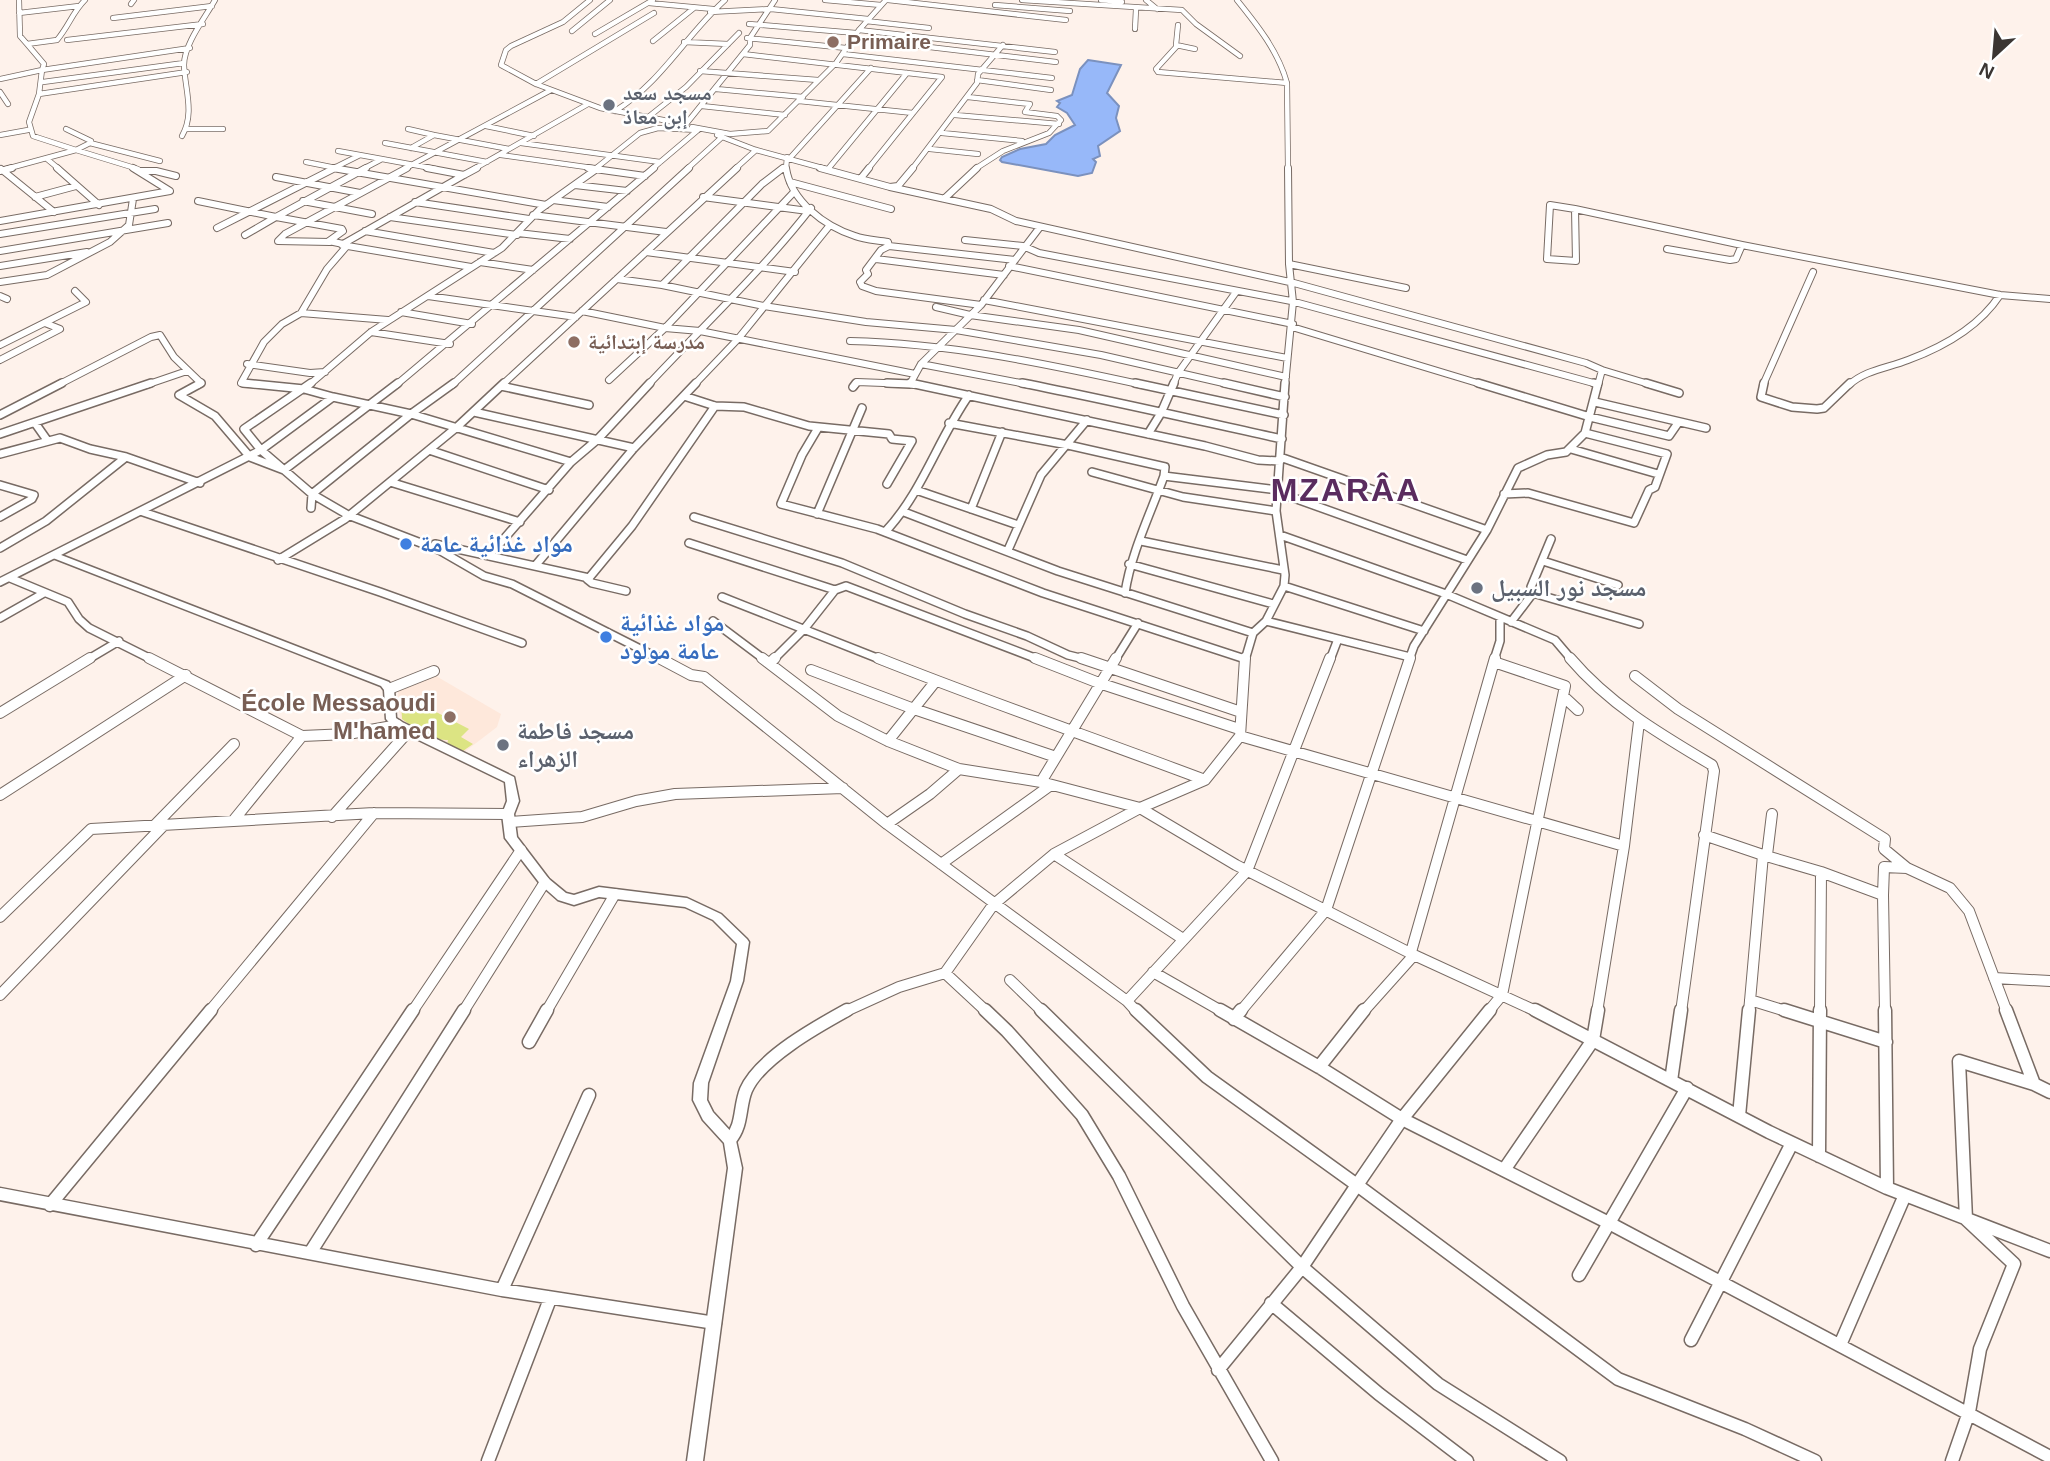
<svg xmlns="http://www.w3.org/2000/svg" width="2050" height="1461" font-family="Helvetica,'Noto Naskh Arabic',sans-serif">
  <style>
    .built { fill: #fee8db }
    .green { fill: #dce483 }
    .water { fill: #97b8f9; stroke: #7b91be; stroke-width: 2 }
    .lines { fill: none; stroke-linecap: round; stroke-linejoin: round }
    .minor-far4-casing { stroke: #786b64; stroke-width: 6 }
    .minor-far3-casing { stroke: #786b64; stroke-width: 8 }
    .minor-far2-casing { stroke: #786b64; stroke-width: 10 }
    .minor-far1-casing { stroke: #786b64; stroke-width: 12 }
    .minor-casing { stroke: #786b64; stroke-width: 15 }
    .tertiary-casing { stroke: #786b64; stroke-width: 3 }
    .minor-far4 { stroke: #fff; stroke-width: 4.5 }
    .minor-far3 { stroke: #fff; stroke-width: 6 }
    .minor-far2 { stroke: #fff; stroke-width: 7 }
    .minor-far1 { stroke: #fff; stroke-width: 10 }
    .minor { stroke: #fff; stroke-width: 12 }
    .tertiary { fill: #fff; fill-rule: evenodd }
    .education-dot { fill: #8d6e63; stroke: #fff; stroke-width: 2.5 }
    .worship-dot { fill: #6b7280; stroke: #fff; stroke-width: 2.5 }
    .shop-dot { fill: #3f7fe0; stroke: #fff; stroke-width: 2.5 }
    .labels { text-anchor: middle; stroke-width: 5; stroke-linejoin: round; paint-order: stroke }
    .far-education-label { font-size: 21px; font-weight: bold; fill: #785e54; stroke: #fff; text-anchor: start }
    .far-worship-label { font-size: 21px; font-weight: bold; fill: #5b616d; stroke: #fff; text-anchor: start }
    .shop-label { font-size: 24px; font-weight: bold; fill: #366cbe; stroke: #fff; text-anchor: start }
    .worship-label { font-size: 24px; font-weight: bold; fill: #5b616d; stroke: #fff; text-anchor: start }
    .education-label { font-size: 24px; font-weight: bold; fill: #785e54; stroke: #fff; text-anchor: end }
    .district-label { font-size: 32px; font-weight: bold; letter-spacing: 2px; fill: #5a2c5f; stroke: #fff }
  </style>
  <rect width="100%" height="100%" fill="#fef2eb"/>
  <path class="built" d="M 436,676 L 501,714 L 497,727 L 463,753 L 445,747 L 446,742 L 437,742 L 417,732 L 400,720 L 398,690 Z"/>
  <path class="green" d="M 409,698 L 469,729 L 461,737 L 473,744 L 463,751 L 447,745 L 448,740 C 430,741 416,729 402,719 L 401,701 Z"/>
  <path class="water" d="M 1088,60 L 1121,65 L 1107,93 L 1119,106 L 1116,118 L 1120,131 L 1098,146 L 1100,156 L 1093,159 L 1096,162 L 1092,173 L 1078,176 L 1002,162 L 1000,160 L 1002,157 L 1020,149 L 1046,144 L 1055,135 L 1075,125 L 1067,113 L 1057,107 L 1060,103 L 1057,101 L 1072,95 L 1080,69 Z"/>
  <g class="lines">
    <g class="minor-far4-casing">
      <path id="minor-far4" d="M 19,0 L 20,36 L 27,44 L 57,40 C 69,26 72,13 85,0
        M 590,0 L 563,22 L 511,46 L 506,50 L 501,65 L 536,84 L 600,108 L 679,123
        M 825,0 L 881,5
        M 888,0 L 1066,20
        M 1022,0 L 1182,10 L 1196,24 L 1240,56
        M 1101,0 L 1122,2
        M 1146,0 L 1157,9
        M 1237,0 C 1258,26 1278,51 1287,83 L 1288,169
        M 649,3 L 713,9
        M 131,4 L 134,0
        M 995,5 L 1070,11
        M 710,12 L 771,9 L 868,19
        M 19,13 L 79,6
        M 113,18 L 212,6
        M 866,21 L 929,28
        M 749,24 L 856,33
        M 1178,25 L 1176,45 L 1195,49
        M 1135,29 L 1136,9
        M 859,30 L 1055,52
        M 572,31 L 610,0
        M 595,34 L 653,0
        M 747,38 L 846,48
        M 853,38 L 1056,62
        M 67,40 L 203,24
        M 653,41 L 694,8
        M 684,42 L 728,44
        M 27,44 L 44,64 L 42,70 L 190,48
        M 1177,46 L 1156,69 L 1158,72 L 1287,83
        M 743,54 L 942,77 L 868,169
        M 843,54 L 1052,78
        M 700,71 L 818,80
        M 0,79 L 42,70 L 39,94 L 187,72
        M 977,80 L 1051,90
        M 43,82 L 184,63
        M 536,84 L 654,13
        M 716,89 L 803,97
        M 0,92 L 8,104
        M 39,94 L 29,122 L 33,136 L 76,150 L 90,143 L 91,141 L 66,129
        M 968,97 L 1030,104 L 1025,112 L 1057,116 L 1061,120 L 1049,133 L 1003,151 L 975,169
        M 799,101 L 913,113
        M 702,106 L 785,115
        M 615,111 C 661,83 686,35 725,0
        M 955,115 L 1059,124
        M 647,118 L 686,87 L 739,33
        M 686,124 L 750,45 L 750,38 L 775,0
        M 486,126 L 534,136
        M 692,127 L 730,134 L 768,131 L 836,63 L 859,30 L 886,0
        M 186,129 L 223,129
        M 408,129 L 434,135
        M 942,133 L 1022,141
        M 0,135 L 28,130
        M 717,135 L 756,150 L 826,169
        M 182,136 C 195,113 185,90 184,65 C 184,44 205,18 215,0
        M 90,143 L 160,161
        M 385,143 L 487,162
        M 521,143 L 660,162
        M 411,148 L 434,135 L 509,149
        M 930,149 L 978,154
        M 338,151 L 360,155
        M 501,155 L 600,169
        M 790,158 L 871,68
        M 47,159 L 59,169
        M 306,162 L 341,169
        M 6,169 L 76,150 L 138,169
        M 332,169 L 360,155 L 382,159
        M 363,169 L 382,159 L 436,169
        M 404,169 L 551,90
        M 474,169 L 588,104
        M 595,169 L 640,133 L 658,128 L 698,130
        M 652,169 L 698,130
        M 687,169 L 721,138
        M 735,169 L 756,150
        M 781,169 L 784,167
        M 786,169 L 787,157
        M 828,169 L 907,73
        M 912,169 L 977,83 L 978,74 L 1003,45"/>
    </g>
    <g class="minor-far3-casing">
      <path id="minor-far3" d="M 57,168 L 99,205
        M 333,168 L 546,205
        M 366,168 L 276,217 L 342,229 L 343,231 L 329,241 L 343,244 L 464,175
        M 427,168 L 464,175
        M 588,168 L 645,176
        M 786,168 C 791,201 824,226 855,236 C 865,240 877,240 888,242 L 889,246 L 1015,260
        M 820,168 L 890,187 L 898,186 L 913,168
        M 1,169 L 54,212
        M 0,171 L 12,168
        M 140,171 L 156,171 L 176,176
        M 464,175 L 477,168
        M 276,177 L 360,193
        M 861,178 L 869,168
        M 790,182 L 891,209
        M 575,185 L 627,191
        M 890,187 L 991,209 L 1016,221 L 1294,283 L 1586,363 L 1602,370 L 1598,385
        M 35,197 L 76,186
        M 703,197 L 808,211
        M 945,198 L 977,168
        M 553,200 L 608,207
        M 198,201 L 276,217
        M 303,201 L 372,214
        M 415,202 L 529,219
        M 1550,205 L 1575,209 L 1576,261 L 1547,259 Z
        M 1575,209 L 1742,245 L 2000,295 L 2050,299
        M 533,215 L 666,232
        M 390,217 L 517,235
        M 0,221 L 170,191 L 133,168
        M 217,228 L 335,168
        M 365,231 L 494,253
        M 518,233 L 570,239
        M 0,234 L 155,209
        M 245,235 L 276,217
        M 965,240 L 1023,246 L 1039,253 L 1291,301 L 1597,384
        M 330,242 L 278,241 L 285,234 L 407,168
        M 342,245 L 471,267
        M 889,246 L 881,250 L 866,270 L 868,274 L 860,282 L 862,286 L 876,291 L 981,305
        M 1667,249 L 1730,260 L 1736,259 L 1742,245
        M 0,251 L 168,223
        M 646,252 L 795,272
        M 876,259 L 1004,275
        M 480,262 L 533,270
        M 1289,264 L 1406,288
        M 0,266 L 87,252
        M 1009,266 L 1293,324
        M 617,279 L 662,285 L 762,184 L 783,168
        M 0,282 L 47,275 L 110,242 L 129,225 L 133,199
        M 662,285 L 764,306 L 866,322 L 956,330 L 1101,355 L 1232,385
        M 0,296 L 7,299
        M 428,296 L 576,317
        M 984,300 L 1287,358
        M 936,307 L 970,315 L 1079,330 L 1286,377
        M 582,311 L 665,328 L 700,331 L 915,374
        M 401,312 L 472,324
        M 301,313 L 388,320
        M 1292,327 L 1484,385
        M 371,332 L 450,344
        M 850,341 C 948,343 1047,364 1143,385
        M 0,345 L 86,302 L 75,291
        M 0,360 L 60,329 L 45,323
        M 247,364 L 310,373 L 325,372
        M 921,364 L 1031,385
        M 1602,370 L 1652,385
        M 609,380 L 665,328 L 794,192
        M 58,385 L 151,337 L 160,335 L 174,357 L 201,383 L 198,385
        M 146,385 L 187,371
        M 261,385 L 241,383 L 264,342 L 282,324 L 301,313 L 327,269 L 346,247
        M 309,385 L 371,332 L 502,248 L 539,210 L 598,168
        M 396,385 L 654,168
        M 452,385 L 689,168
        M 502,385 L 737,168
        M 648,385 C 703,326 762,271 811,208
        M 694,385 L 738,339 L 830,225
        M 855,385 L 857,382 L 910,384
        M 914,385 L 910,384 L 921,364 L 981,305 L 1040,227
        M 1173,385 L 1178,373 L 1236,292
        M 1285,385 L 1293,302 L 1289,264 L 1288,168
        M 1763,385 L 1813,272
        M 1849,385 C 1865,370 1888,368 1908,360 C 1943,347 1979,327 2000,295"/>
    </g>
    <g class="minor-far2-casing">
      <path id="minor-far2" d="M 201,383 L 179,395 L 215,416 L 250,457 L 284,470 L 398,383
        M 243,383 L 304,389 L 333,397
        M 311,383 L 244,429 L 261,450 L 312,494 L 348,515 L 439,550 L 484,576 L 512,584 L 662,660
        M 887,383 L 910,384
        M 910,383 L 1205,446 L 1258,460 L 1280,461
        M 1022,383 C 1109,400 1195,420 1282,439
        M 1135,383 L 1284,415
        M 1224,383 L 1285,397
        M 1478,383 L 1590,417 L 1669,436 L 1678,423
        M 1594,383 L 1597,384
        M 1646,383 L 1679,393
        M 1764,383 L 1761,397 L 1792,407 L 1817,409 L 1824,408 L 1850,383
        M 501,386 L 589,405
        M 853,387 L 856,383
        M 684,396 L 715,406 L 744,407 L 809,426 L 889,434 L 892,439 L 912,441 L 887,484
        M 1595,402 L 1706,428
        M 474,412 L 634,448
        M 0,415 L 62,383
        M 35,423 L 47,440
        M 949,423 L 1068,445 L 1165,467 L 1164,476 L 1278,490
        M 818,428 L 802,455 L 781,504 L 877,529 L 1043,593 L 1245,659
        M 0,434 L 151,383
        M 1148,434 L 1161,413 L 1174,383
        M 1571,449 L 1658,474
        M 429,450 L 549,490
        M 0,454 L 60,438 L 90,449 L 126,457 L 46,521 L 0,548
        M 126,457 L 200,483
        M 1280,457 L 1487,530
        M 1092,472 L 1183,497 L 1276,511
        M 390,482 L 520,522
        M 0,485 L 34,495 L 32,499 L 0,517
        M 916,490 L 1018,525
        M 1277,492 L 1467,560
        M 1504,494 L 1528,493 L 1634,523 L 1649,490 L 1655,487 L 1667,454 L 1585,433
        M 311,508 L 312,494 L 411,414 L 454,383
        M 971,509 L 1002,432
        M 143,512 L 380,592 L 522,643
        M 904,512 L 1058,571 L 1253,633
        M 817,514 L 862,408
        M 694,517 L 842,563 L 965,614 L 1027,636 L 1068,655 L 1088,660
        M 885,532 C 922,493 938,439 969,395
        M 1280,535 L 1446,594 L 1555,640 L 1572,660
        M 1141,541 L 1283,570
        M 689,543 L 835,590
        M 435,544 L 589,578 L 632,526 L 715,406
        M 1008,550 L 1041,475 L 1087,420
        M 489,556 L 571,462 L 598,439 L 650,383
        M 278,560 L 345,519 L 457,427 L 504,383
        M 1543,561 L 1618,585
        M 1129,564 L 1273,604
        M 535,566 L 634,448 L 696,383
        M 10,578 L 68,602 L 79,619 L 89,628 L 153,660
        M 587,579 L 592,583 L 626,591
        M 0,582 L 261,450 L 333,397 L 411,414 L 571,462
        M 1284,586 L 1424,631
        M 1125,593 C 1131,553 1150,515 1164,476
        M 1533,593 L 1639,624
        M 722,597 L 882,660
        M 0,618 L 44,593
        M 713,621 L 765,660
        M 1266,621 L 1410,657
        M 1511,622 L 1533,593 L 1531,587 L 1551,539
        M 87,660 L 119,641
        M 773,660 L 805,628 L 835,590 L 846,586 L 1040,660
        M 1115,660 L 1138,623
        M 1245,660 L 1253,633 L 1266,621 L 1284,586 L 1285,575 L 1276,511 L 1285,383
        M 1330,660 L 1338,639
        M 1409,660 L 1414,646 L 1487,530 L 1518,468 L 1547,455 L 1566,452 L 1585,433 L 1598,383
        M 1494,660 L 1500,641 L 1500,617"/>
    </g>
    <g class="minor-far1-casing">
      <path id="minor-far1" d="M 149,658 L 302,736 L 348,734 L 398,725
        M 659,658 L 691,675 L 704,677 L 887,824 L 1127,1001 L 1137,1012
        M 762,658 L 838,716 L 888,741 L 959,769 L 1041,782 L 1140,808 L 1236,865 L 1414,955 L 1538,1012
        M 878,658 C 986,701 1096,739 1205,780
        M 1035,658 L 1099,683 L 1239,729
        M 1081,658 L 1241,712
        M 1570,658 C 1610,705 1660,734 1712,765 L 1714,771 L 1681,1012
        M 770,663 L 775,658
        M 811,670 L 914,709 L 1056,757
        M 1635,676 L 1678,709 L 1885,839 L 1884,849 L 1907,868 L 1950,888 L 1969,911 L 2007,1012
        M 389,689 L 434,671
        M 1563,696 L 1578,710
        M 0,713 L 90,658
        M 1240,736 L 1624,846
        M 888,741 L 935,682
        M 1041,782 L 1116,658
        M 0,795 L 186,675
        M 332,817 L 408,732
        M 233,821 L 302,736
        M 510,822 L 582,817 L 636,801 L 675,794 L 843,788
        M 887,824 L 930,794 L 959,769
        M 154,826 L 234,744
        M 1704,835 L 1763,855
        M 1054,854 L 1183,939
        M 1767,855 L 1772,814
        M 941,864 L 1051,785
        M 1821,872 L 1883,895 L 1885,1012
        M 1883,895 L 1884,867 L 1907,868
        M 0,917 L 91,829 L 374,813 L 508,814
        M 1411,952 L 1495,658
        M 1153,972 L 1223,1012
        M 945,973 L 987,1012
        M 1994,978 L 2050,981
        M 1010,980 L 1043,1012
        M 0,995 L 163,826
        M 1750,1000 L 1789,1012
        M 1127,1001 L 1247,871 L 1330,658
        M 209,1012 L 374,813
        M 412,1012 L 521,850
        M 463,1012 L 545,882
        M 546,1012 L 615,894
        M 844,1012 L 899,987 L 945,973 L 993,905 L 1054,854 L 1140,808 L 1205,780 L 1240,736 L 1245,658
        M 1240,1012 L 1326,910 L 1410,658
        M 1363,1012 L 1414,955
        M 1488,1012 L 1502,995 L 1565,686 L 1494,662
        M 1597,1012 L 1624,846 L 1639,722
        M 1749,1012 L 1763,855 L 1821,872 L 1820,1012"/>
    </g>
    <g class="minor-casing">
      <path id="minor" d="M 985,1010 L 1007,1031 L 1082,1115 L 1119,1176 L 1183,1306 L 1272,1461
        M 1041,1010 L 1302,1267 L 1438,1384 L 1560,1461
        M 1136,1010 L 1207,1077 L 1357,1185 L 1302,1267 L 1218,1370
        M 1220,1010 L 1319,1067 L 1402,1119 L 1609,1223 L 2050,1457
        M 1490,1010 L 1402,1119 L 1357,1185 L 1618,1379 L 1745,1429 L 1815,1461
        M 1535,1010 L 1769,1132 L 1887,1188 L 2050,1251
        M 1784,1010 L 1886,1042
        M 1885,1010 L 1887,1188
        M 1234,1019 L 1241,1010
        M 529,1042 L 547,1010
        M 1319,1067 L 1364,1010
        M 1671,1081 L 1681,1010
        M 2034,1084 L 2050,1092
        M 1739,1116 L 1749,1010
        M 730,1140 C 743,1125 739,1107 746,1090 C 760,1058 818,1026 847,1010
        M 1819,1156 L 1820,1010
        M 1504,1170 L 1593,1040 L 1598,1010
        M 0,1194 L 502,1290 L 715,1323
        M 50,1205 L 211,1010
        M 256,1245 L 413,1010
        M 310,1253 L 464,1010
        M 1579,1275 L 1687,1088
        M 502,1290 L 589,1095
        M 1271,1303 L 1379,1394 L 1467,1461
        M 1691,1340 L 1792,1143
        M 1840,1345 L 1905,1195
        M 488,1461 L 550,1299
        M 1952,1461 L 1969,1412 L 1980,1349 L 2014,1264 L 1966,1219 L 1959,1061 L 2034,1084 L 2006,1010"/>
    </g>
    <g class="tertiary-casing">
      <path id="tertiary" d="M 56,553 L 389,682 L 394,689 L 396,718 L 402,722 L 514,777 L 519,801 L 514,814 L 517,837 L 549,879 L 566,893 L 574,895 L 599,887 L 687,898 L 721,914 L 747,939 L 749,942 L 743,981 L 708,1083 L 707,1100 L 713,1112 L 735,1136 L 742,1168 L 703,1461 L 687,1461 L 728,1168 L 724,1143 L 703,1120 L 693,1100 L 694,1083 L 731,981 L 737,944 L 713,920 L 685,907 L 599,897 L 574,905 L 558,900 L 541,885 L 505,838 L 502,814 L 507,801 L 505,782 L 394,728 L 386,719 L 384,690 L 381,686 L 53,558 L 51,556 Z"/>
    </g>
    <use href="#minor-far4" class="minor-far4"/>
    <use href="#minor-far3" class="minor-far3"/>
    <use href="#minor-far2" class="minor-far2"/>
    <use href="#minor-far1" class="minor-far1"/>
    <use href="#minor" class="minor"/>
    <use href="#tertiary" class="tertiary"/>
  </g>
  <g class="education-dot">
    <circle cx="833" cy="42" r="7"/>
    <circle cx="574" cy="342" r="7"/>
    <circle cx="450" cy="717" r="7"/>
  </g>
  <g class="worship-dot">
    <circle cx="609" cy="105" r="7"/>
    <circle cx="1477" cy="588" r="7"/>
    <circle cx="503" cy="745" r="7"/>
  </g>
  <g class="shop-dot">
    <circle cx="406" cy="544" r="7"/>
    <circle cx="606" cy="637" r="7"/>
  </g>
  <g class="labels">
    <g class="far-education-label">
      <text x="847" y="49">Primaire</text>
      <text x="588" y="349">مدرسة إبتدائية</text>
    </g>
    <g class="far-worship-label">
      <text x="623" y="100">مسجد سعد<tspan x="623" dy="24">إبن معاذ</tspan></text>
    </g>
    <g class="shop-label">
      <text x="420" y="552">مواد غذائية عامة</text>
      <text x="620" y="631">مواد غذائية<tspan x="620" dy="28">عامة مولود</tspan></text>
    </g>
    <g class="worship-label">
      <text x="1491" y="596">مسجد نور السبيل</text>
      <text x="517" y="739">مسجد فاطمة<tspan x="517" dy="28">الزهراء</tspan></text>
    </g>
    <g class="education-label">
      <text x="436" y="711">École Messaoudi<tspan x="436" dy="28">M'hamed</tspan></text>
    </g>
    <g class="district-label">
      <text x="1346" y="501">MZARÂA</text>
    </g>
  </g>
  <g transform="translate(1994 56) rotate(206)" stroke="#ffffff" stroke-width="5" paint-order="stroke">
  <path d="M0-5L12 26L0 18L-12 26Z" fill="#3b3633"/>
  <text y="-10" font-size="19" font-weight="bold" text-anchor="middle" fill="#3b3633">N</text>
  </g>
</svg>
